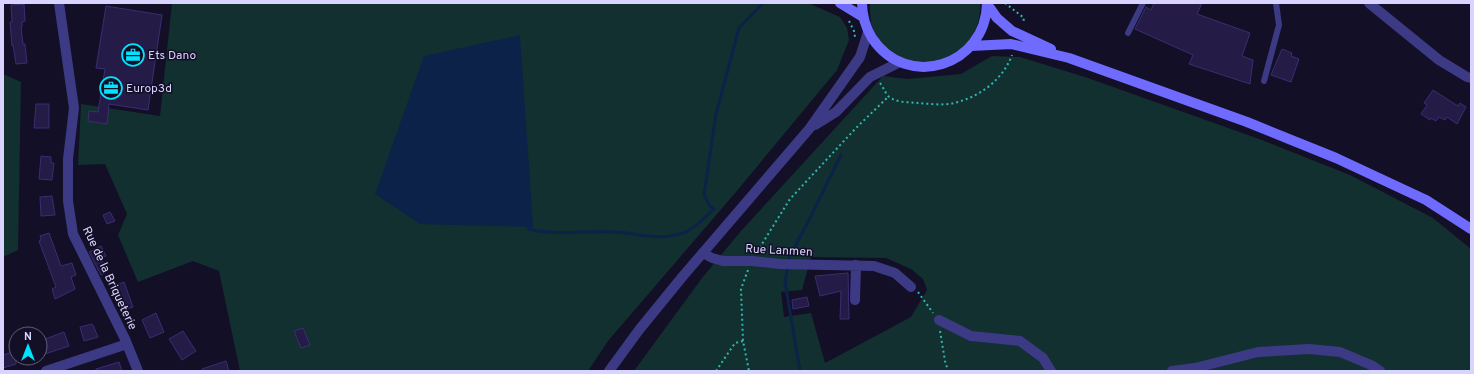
<svg xmlns="http://www.w3.org/2000/svg" width="1474" height="374" font-family="Overpass,sans-serif">
  <style>
    .green { fill: #12302f; fill-rule: evenodd }
    .water { fill: #0c2248 }
    .lines { fill: none; stroke-linecap: round; stroke-linejoin: round }
    .stream { stroke: #0c2248; stroke-width: 3 }
    .building { fill: #241b47; stroke: #3b2d73 }
    .path { stroke: #2fb8b0; stroke-width: 2; stroke-dasharray: 2 3; stroke-linecap: butt }
    .service { stroke: #3d3a85; stroke-width: 6 }
    .minor { stroke: #3d3a85; stroke-width: 10 }
    .tertiary { stroke: #3d3a85; stroke-width: 10 }
    .secondary { stroke: #6f6bff; stroke-width: 10 }
    .labels { text-anchor: middle; stroke-width: 3; stroke-linejoin: round; paint-order: stroke }
    .poi-label { font-size: 12px; fill: #d9d4ff; stroke: #130f26; text-anchor: start }
    .street-label { font-size: 12px; fill: #d9d4ff; stroke: #130f26 }
  </style>
  <rect width="100%" height="100%" fill="#130f26"/>
  <path class="green" d="M 172,3 L 808,3 L 840,17 L 847,28 L 849,40 L 837,70 L 736,192 L 608,341 L 588,371 L 240,371 L 219,271 L 193,261 L 138,282 L 118,235 L 127,214 L 105,164 L 78,165 L 81,104 L 160,116 Z
    M 870,3 L 980,3 C 981,14 978,25 973,35 C 951,73 894,72 875,33 C 870,24 870,13 870,3 Z
    M 992,56 L 1020,57 L 1085,77 L 1262,140 L 1350,175 L 1433,218 L 1471,249 L 1471,371 L 634,371 L 702,278 L 741,231 L 883,76 L 907,79 L 961,74 ZM 811,257 L 886,258 L 911,269 L 923,279 L 927,290 L 911,317 L 825,363 L 811,313 L 784,317 L 781,292 L 802,290 Z
    M 3,74 L 21,82 L 18,250 L 3,257 Z"/>
  <path class="water" d="M 520,35 L 533,227 L 420,224 L 375,194 L 424,56 Z"/>
  <g class="lines">
    <path class="stream" d="M 528,229 C 557,236 586,230 616,232 C 640,234 659,241 683,233 C 696,228 704,218 714,209 L 710,206 L 704,195 L 716,114 L 739,28 L 763,3
      M 800,371 L 785,282 L 790,255 L 806,226 L 841,155"/>
  </g>
  <path class="building" d="M 1154,3 L 1202,3 L 1197,14 L 1250,33 L 1242,56 L 1253,60 L 1250,84 L 1189,64 L 1193,55 L 1135,29 L 1146,7 L 1151,10 Z
    M 24,4 L 25,21 L 22,22 L 22,27 L 21,27 L 23,44 L 25,44 L 27,63 L 16,64 L 13,45 L 12,46 L 10,22 L 12,22 L 11,5 Z
    M 106,6 L 162,15 L 148,110 L 109,104 L 107,124 L 88,121 L 89,111 L 98,112 L 105,69 L 96,68 Z
    M 1282,49 L 1292,53 L 1291,56 L 1299,59 L 1291,82 L 1271,75 Z
    M 1433,90 L 1458,106 L 1460,103 L 1466,107 L 1457,124 L 1447,117 L 1445,120 L 1439,117 L 1436,121 L 1431,118 L 1430,120 L 1421,114 L 1427,105 L 1424,103 Z
    M 36,104 L 49,104 L 49,128 L 34,128 Z
    M 41,156 L 51,157 L 51,163 L 54,163 L 52,180 L 39,179 Z
    M 52,196 L 55,215 L 41,216 L 40,197 Z
    M 110,212 L 115,221 L 107,224 L 103,215 Z
    M 49,233 L 61,266 L 72,263 L 76,275 L 71,277 L 75,289 L 55,299 L 52,289 L 56,287 L 39,241 L 41,240 L 40,236 Z
    M 101,246 L 106,256 L 101,259 L 106,267 L 106,272 L 101,275 L 89,252 Z
    M 848,273 L 849,319 L 840,319 L 841,291 L 820,296 L 815,276 Z
    M 124,282 L 133,307 L 123,310 L 114,286 Z
    M 807,297 L 809,306 L 793,309 L 792,300 Z
    M 156,313 L 164,332 L 150,338 L 142,320 Z
    M 92,324 L 93,325 L 98,337 L 84,341 L 80,327 Z
    M 303,328 L 310,345 L 301,348 L 294,331 Z
    M 183,331 L 196,351 L 182,360 L 169,339 Z
    M 64,332 L 69,346 L 42,355 L 40,350 L 40,341 Z
    M 16,351 L 16,364 L 3,368 L 3,355 Z
    M 226,361 L 229,371 L 202,371 L 202,369 Z
    M 119,362 L 122,371 L 96,371 L 96,369 Z"/>
  <g class="lines">
    <path class="path" d="M 1005,3 L 1024,18 L 1023,23
      M 849,21 L 854,31 L 855,37
      M 880,83 C 883,87 885,92 888,96 C 896,103 908,102 918,103 C 931,104 945,106 958,102 C 982,95 1003,79 1012,55
      M 757,252 L 790,199 L 856,128 L 889,96
      M 748,270 L 741,289 L 743,341 L 749,371
      M 918,292 L 933,313
      M 940,331 L 945,361 L 948,371
      M 716,371 L 735,343 L 743,341"/>
    <path class="service" d="M 1128,33 L 1143,3
      M 1264,81 L 1279,25 L 1276,3"/>
    <path class="minor" d="M 59,3 L 74,108 L 68,159 L 68,201 L 73,234 L 125,339 L 138,371
      M 1369,3 L 1439,60 L 1467,77 L 1471,78
      M 703,253 L 712,258 L 723,261 L 752,261 L 780,264 L 874,266 L 895,273 L 911,287
      M 855,300 L 856,265
      M 939,320 L 971,336 L 1020,341 L 1043,358 L 1051,371
      M 46,371 L 127,344
      M 1172,371 L 1195,368 L 1258,352 L 1309,349 L 1340,352 L 1371,365 L 1380,371"/>
    <path class="tertiary" d="M 815,125 L 836,112 L 870,77 L 900,62
      M 609,371 L 639,330 L 683,276 L 810,128 L 860,57 L 868,32"/>
    <path class="secondary" d="M 840,3 L 863,17
      M 862,3 C 862,15 866,28 872,38 C 907,91 986,66 987,3
      M 987,4 L 997,18 L 1012,31 L 1051,49
      M 971,46 L 1011,44 L 1069,58 L 1247,122 L 1336,158 L 1426,200 L 1471,229"/>
  </g>
  <defs>
    <g id="office-ring" transform="scale(1.15)"><circle r="9.5" fill="#130f26" stroke="#00e5ff" stroke-width="1.5"/><path d="M-6-3h4V-5.5h4V-3h4V5H-6ZM-1-4.5V-3h2v-1.5ZM-6 0V1H6V0Z" fill="#00e5ff"/></g>
  </defs>
  <g fill-rule="evenodd">
    <use href="#office-ring" x="133" y="55"/>
    <use href="#office-ring" x="111" y="88"/>
  </g>
  <g class="labels">
    <g class="poi-label">
      <text x="148" y="59">Ets Dano</text>
      <text x="126" y="92">Europ3d</text>
    </g>
    <g class="street-label">
      <text transform="translate(779 250) rotate(3)" y="4">Rue Lanmen</text>
      <text transform="translate(110 278) rotate(65)" y="4">Rue de la Briqueterie</text>
    </g>
  </g>
  <rect width="1474" height="374" fill="none" stroke="#d9d4ff" stroke-width="8"/>
  <g transform="translate(28 346)"><circle r="19" fill="#130f26" stroke="#625e7d"/>
  <path d="M0-3L7 15L0 10L-7 15Z" fill="#00e5ff"/>
  <text y="-6" font-size="11" font-weight="bold" text-anchor="middle" fill="#d9d4ff">N</text>
  </g>
</svg>
